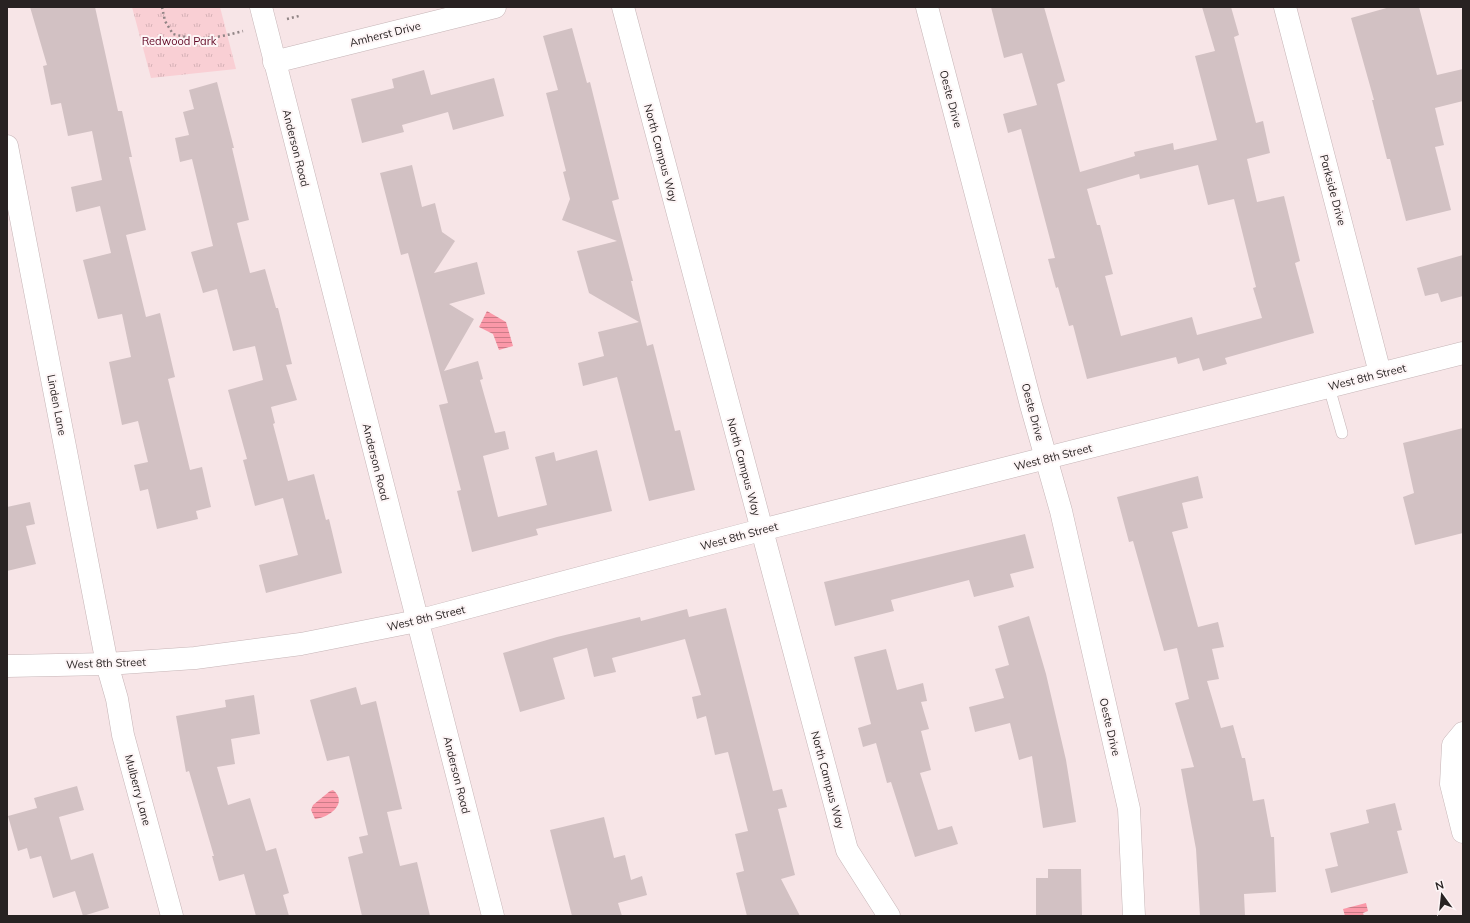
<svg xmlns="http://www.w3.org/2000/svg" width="1470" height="923" font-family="Mulish,sans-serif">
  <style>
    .grass { fill: url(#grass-tufts) }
    .water { fill: url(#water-rules) }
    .building { fill: #d2c1c3; fill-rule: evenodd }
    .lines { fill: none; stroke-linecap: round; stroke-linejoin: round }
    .lane-casing { stroke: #c6b5b7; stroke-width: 12 }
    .street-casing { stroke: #c6b5b7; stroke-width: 23 }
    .secondary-casing { stroke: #c6b5b7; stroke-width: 23 }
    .path { stroke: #908485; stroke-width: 2.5; stroke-dasharray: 2 3; stroke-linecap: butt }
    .lane { stroke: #fff; stroke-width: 11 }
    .street { stroke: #fff; stroke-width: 22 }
    .secondary { stroke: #fff; stroke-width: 22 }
    .labels { text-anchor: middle; stroke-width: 4; stroke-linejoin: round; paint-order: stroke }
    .street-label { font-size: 11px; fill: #282222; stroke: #fdf5f6 }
    .park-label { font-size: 11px; fill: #600724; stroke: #fdf5f6 }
  </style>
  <defs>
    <pattern id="grass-tufts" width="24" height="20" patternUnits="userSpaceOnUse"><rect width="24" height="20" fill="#f9cfd4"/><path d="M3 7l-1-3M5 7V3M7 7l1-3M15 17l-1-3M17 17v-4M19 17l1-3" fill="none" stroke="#d5b1b6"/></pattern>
    <pattern id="water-rules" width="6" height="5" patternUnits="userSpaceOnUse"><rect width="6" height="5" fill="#fb98a8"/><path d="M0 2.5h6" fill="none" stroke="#cb7c88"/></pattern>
  </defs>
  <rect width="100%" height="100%" fill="#f7e5e7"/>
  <path class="grass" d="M 132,7 L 220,7 L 236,69 L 151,78 Z"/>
  <path class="water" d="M 487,311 L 506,322 L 513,346 L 499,350 L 493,334 L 479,327 Z
    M 333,790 C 349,803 329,818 315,819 L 311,810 L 313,805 L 330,791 Z
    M 1366,903 L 1368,911 L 1363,913 L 1364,916 L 1345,916 L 1343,909 Z"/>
  <path class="building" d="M 30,7 L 95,7 L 118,111 L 122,111 L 132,157 L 129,157 L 146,230 L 126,235 L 146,317 L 160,313 L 175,377 L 168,379 L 190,470 L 202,467 L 211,507 L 196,511 L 198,519 L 157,529 L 148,489 L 140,491 L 134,465 L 148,462 L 138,421 L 122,425 L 109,362 L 131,357 L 122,314 L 98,319 L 83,260 L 111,253 L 100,206 L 76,212 L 71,187 L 102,180 L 92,131 L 68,136 L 61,103 L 51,105 L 43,66 L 47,65 Z
    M 991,7 L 1044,7 L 1065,81 L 1057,84 L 1080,172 L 1135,156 L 1134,152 L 1173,143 L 1174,150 L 1217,140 L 1195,56 L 1215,51 L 1202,7 L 1231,7 L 1239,35 L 1234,37 L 1256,123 L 1263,121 L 1270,153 L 1247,159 L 1257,202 L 1284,196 L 1300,261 L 1295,263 L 1314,333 L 1225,358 L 1227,364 L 1203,371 L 1199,358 L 1178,364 L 1176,357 L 1087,379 L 1073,325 L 1069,326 L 1058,287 L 1056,288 L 1048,259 L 1055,258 L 1021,129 L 1008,133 L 1003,114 L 1037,105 L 1022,53 L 1004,58 ZM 1198,165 L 1208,205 L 1234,199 L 1256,287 L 1253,288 L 1262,318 L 1197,335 L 1192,317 L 1121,336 L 1105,276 L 1113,274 L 1100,225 L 1097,225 L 1087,189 L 1139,174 L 1140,179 Z
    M 1390,7 L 1419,7 L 1437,75 L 1463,69 L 1463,101 L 1435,108 L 1444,145 L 1435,147 L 1451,210 L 1406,221 L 1390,159 L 1387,159 L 1372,100 L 1374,100 L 1351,18 Z
    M 572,28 L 587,83 L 590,82 L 619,199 L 612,201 L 633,281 L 631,281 L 647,346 L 653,344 L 675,431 L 680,430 L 695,490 L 649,501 L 617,377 L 583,386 L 578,363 L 604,356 L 598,332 L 639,322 L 589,293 L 577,251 L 617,241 L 562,220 L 570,199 L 563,172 L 566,171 L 546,93 L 558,90 L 543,36 Z
    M 424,70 L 431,95 L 494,78 L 504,116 L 453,130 L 448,112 L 402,125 L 404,132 L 362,143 L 351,99 L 394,88 L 392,79 Z
    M 217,82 L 234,148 L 232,148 L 249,220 L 237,223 L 250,273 L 265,269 L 276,308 L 278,308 L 292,364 L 286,365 L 297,400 L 271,407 L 275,423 L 273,424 L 288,481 L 314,474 L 326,520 L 329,519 L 342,573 L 266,593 L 259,565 L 298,555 L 283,498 L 255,506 L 243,460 L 247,459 L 228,390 L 263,380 L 255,346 L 233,351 L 217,289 L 203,293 L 191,252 L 213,246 L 192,159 L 180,162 L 175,138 L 189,135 L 183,112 L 194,109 L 189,90 Z
    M 412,165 L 422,207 L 435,203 L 442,232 L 455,241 L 434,273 L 477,262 L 485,294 L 449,304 L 474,319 L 444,371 L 478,361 L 483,379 L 480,380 L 495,433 L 505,431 L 509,449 L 483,456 L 498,517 L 547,505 L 535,457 L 554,452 L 556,461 L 597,450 L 612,511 L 536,529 L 538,535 L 472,552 L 457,491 L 461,490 L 439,405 L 448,403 L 408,253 L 401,255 L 380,173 Z
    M 1463,255 L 1463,296 L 1441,302 L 1438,293 L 1425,296 L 1417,268 Z
    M 1463,428 L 1463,533 L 1415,545 L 1403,497 L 1414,493 L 1403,443 Z
    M 1198,476 L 1203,498 L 1182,503 L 1188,528 L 1172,532 L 1198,627 L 1218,622 L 1224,647 L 1212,649 L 1219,679 L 1207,681 L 1221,728 L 1233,725 L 1242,758 L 1245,758 L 1253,801 L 1264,799 L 1271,837 L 1274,837 L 1276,892 L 1244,894 L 1245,916 L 1200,916 L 1196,849 L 1181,769 L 1194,767 L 1175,703 L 1189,699 L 1177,648 L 1164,651 L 1133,541 L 1129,542 L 1117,497 Z
    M 30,502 L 35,524 L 26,526 L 36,564 L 7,571 L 7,507 Z
    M 1025,534 L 1034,568 L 1010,574 L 1014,587 L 974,597 L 969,580 L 891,600 L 894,611 L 835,626 L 824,582 Z
    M 726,608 L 773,791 L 782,789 L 787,807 L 778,809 L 795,875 L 781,879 L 800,916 L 747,916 L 736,873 L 744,871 L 735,834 L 748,831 L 728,752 L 715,755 L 706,716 L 697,719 L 692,697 L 701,695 L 685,639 L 612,658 L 616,672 L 594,677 L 587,648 L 553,658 L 565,699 L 520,712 L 503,653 L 557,637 L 640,617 L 641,621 L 687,609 L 689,617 Z
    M 1029,616 L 1046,674 L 1066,760 L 1076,822 L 1043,828 L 1032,756 L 1019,760 L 1010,723 L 975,732 L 969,707 L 1004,698 L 995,669 L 1009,665 L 998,626 Z
    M 886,649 L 897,690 L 923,683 L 927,701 L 921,702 L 929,729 L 921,731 L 931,770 L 920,773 L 938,830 L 952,826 L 958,844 L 915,857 L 891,782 L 887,783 L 876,743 L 863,747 L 858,728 L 871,724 L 854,657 Z
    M 356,687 L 361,705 L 376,701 L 402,809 L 387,812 L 400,866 L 417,862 L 430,916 L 362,916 L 348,857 L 363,853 L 359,837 L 368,835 L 349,756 L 327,761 L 310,700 Z
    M 254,695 L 260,734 L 231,739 L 235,764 L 217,767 L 228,805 L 250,798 L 266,851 L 276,848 L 289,893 L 283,895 L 289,916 L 256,916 L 244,874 L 219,881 L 212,856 L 214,856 L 189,771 L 186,772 L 176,716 L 226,707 L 225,700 Z
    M 77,786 L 84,810 L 59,817 L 71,860 L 93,853 L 109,908 L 83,916 L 75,891 L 53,898 L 41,856 L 30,859 L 27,848 L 18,851 L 8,816 L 37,808 L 34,798 Z
    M 1395,803 L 1402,830 L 1397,831 L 1408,873 L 1331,893 L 1325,869 L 1338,866 L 1330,833 L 1369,823 L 1366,810 Z
    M 604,817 L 614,858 L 625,855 L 631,880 L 642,876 L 647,895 L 618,903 L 622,916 L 572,916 L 550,830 Z
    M 1048,869 L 1081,869 L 1082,916 L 1036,916 L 1036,878 L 1048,878 Z"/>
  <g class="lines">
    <g class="lane-casing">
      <path id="lane" d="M 1329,387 L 1342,433"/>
    </g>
    <g class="street-casing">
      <path id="street" d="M 623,7 L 847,850 L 889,916
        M 927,7 L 1031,405 L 1061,511 L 1129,809 L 1134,916
        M 1285,7 L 1380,373
        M 274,62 L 495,7
        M 7,146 L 107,664 L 117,699 L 123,735 L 172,916
        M 1463,733 L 1453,745 L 1451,784 L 1463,832"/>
    </g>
    <g class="secondary-casing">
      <path id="secondary" d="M 261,7 L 493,916
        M 7,666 L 107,664 L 195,658 L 301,644 L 417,621 L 761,530 L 1463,353"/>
    </g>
    <path class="path" d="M 162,7 L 165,21 L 173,34 C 198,41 218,38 243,31
      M 287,19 L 299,16"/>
    <use href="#lane" class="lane"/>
    <use href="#street" class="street"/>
    <use href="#secondary" class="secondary"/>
  </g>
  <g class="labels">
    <g class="street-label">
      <text transform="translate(385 34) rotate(-14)" y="4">Amherst Drive</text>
      <text transform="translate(951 99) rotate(75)" y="4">Oeste Drive</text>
      <text transform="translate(296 148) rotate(76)" y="4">Anderson Road</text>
      <text transform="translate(661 153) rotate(75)" y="4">North Campus Way</text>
      <text transform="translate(1333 190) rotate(75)" y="4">Parkside Drive</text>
      <text transform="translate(1367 377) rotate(-14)" y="4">West 8th Street</text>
      <text transform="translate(57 405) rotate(79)" y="4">Linden Lane</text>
      <text transform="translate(1033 412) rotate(75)" y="4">Oeste Drive</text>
      <text transform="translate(1053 457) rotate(-14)" y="4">West 8th Street</text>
      <text transform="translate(376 462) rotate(76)" y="4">Anderson Road</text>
      <text transform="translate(744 467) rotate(75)" y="4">North Campus Way</text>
      <text transform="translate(739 536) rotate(-15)" y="4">West 8th Street</text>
      <text transform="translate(426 618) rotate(-13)" y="4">West 8th Street</text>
      <text transform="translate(106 663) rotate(-2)" y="4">West 8th Street</text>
      <text transform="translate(1110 727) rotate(77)" y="4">Oeste Drive</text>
      <text transform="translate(457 775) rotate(76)" y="4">Anderson Road</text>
      <text transform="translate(828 780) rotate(75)" y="4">North Campus Way</text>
      <text transform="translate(138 790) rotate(75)" y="4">Mulberry Lane</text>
    </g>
    <g class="park-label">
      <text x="179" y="45">Redwood Park</text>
    </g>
  </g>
  <rect width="1470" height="923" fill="none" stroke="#282222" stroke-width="16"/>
  <g transform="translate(1442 895) rotate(345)" stroke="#fdf5f6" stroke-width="3" paint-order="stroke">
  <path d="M0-3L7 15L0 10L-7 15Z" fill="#282222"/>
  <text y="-6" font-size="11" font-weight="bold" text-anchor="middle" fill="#282222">N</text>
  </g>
</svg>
